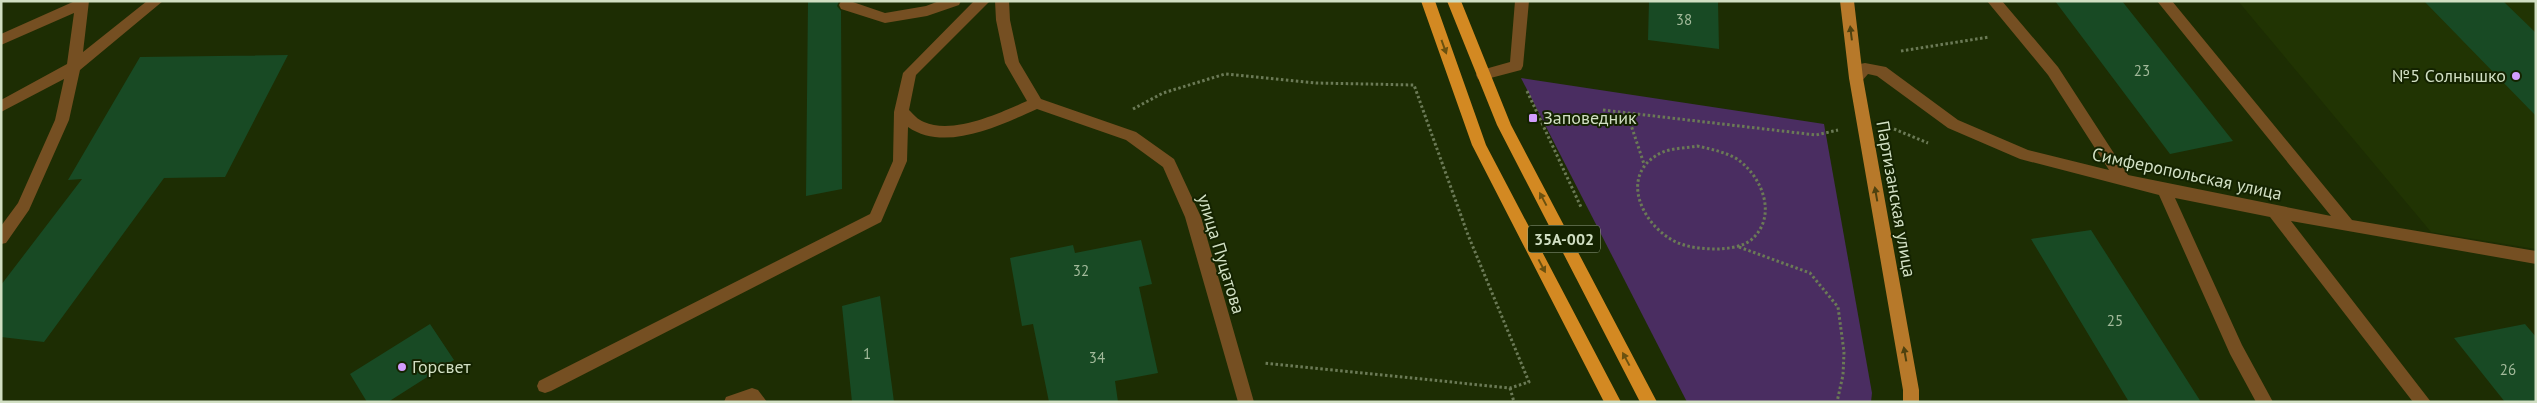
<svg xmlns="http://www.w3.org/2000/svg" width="2537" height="403" font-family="'PT Sans',sans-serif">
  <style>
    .built { fill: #213403 }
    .green { fill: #4a2d61 }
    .building { fill: #184a24 }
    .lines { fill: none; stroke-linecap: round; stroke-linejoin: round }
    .path { stroke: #6b7a56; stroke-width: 3; stroke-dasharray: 2.5 2.5; stroke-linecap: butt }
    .minor { fill: #754f22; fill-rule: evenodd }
    .major { fill: #b7792a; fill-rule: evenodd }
    .highway { fill: #d38922; fill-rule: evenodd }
    .oneway { fill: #4d410f }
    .oneway2 { fill: #6a510f }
    .poi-dot { fill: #d29dfd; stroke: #142300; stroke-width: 2 }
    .labels { text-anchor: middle; stroke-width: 4; stroke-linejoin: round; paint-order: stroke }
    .number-label { font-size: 15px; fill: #a3ba9b }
    .shield { fill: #142300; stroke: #98a788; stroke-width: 1 }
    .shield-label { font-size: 16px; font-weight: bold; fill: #d1dfc3 }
    .poi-label { font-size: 18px; fill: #d1dfc3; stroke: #142300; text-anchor: start }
    .street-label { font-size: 18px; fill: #d1dfc3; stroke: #142300 }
  </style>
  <rect width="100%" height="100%" fill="#1d2d03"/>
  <path class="built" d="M 2238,1 L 2536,1 L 2536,249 L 2431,232 Z"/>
  <path class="green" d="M 1521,78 L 1824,124 L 1872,393 L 1871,402 L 1687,402 Z"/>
  <path class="building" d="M 808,1 L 839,1 L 837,6 L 841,11 L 842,189 L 806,196 Z
    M 1649,1 L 1718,1 L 1719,49 L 1648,40 Z
    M 2055,1 L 2122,1 L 2233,141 L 2170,154 Z
    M 2424,1 L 2503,1 L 2536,33 L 2536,116 Z
    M 288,55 L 225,177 L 164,178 L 44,342 L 1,337 L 1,285 L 82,179 L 68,180 L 140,57 Z
    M 2091,230 L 2201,402 L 2129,402 L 2031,239 Z
    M 1141,240 L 1152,284 L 1139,287 L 1158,373 L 1115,381 L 1118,402 L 1049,402 L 1033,324 L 1022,326 L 1010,258 L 1073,245 L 1075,253 Z
    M 880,296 L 894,402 L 852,402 L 842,306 Z
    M 430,324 L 454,360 L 388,402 L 367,402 L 350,374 Z
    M 2525,324 L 2536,337 L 2536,402 L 2505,402 L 2454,338 Z"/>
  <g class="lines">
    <path class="path" d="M 1901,51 L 1989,37
      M 1527,91 L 1581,207
      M 1133,109 L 1163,93 L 1225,74 L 1316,83 L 1414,85 L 1468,235 L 1529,382 L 1510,388 L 1264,363
      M 1603,110 L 1816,135 L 1838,130
      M 1627,113 L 1644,164
      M 1894,129 L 1928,143
      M 1697,146 C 1711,149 1725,152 1737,159 C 1763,177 1778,217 1751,240 C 1742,247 1730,248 1719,249 C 1704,249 1688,248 1674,241 C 1640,223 1618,172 1663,152 C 1673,148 1687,148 1697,146 Z
      M 1739,247 L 1810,273 L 1838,307 L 1844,352 L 1843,375 L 1837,402
      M 1510,388 L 1514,402"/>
    <path class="minor" d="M 75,1 L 89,1 L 83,52 L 147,1 L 163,1 L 80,70 L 69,120 L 29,210 L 6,243 L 1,244 L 1,226 L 18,203 L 55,120 L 64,79 L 1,112 L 1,100 L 67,64 L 74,13 L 1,45 L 1,34 Z
      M 841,1 L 850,1 L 885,13 L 926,6 L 939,1 L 961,1 L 959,5 L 927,16 L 885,23 L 841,9 L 839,5 Z
      M 974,1 L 990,1 L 916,75 L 909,110 C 913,114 918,120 924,122 C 953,135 1000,113 1027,101 L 1005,63 L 996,20 L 995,1 L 1009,1 L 1010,20 L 1019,62 L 1041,99 L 1136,132 L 1174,159 L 1201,217 L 1254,402 L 1238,402 L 1185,217 L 1163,167 L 1126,140 L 1037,109 C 1001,125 945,153 908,127 L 907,161 L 881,222 L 551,391 L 545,393 L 539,391 L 537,386 L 539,381 L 870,214 L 893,161 L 894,112 L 903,73 Z
      M 1515,1 L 1529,1 L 1523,66 L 1521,70 L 1483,80 L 1478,79 L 1476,75 L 1478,71 L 1510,62 Z
      M 1987,1 L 2002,1 L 2058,67 L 2128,175 L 2331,216 L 2157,1 L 2172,1 L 2352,220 L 2536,251 L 2536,264 L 2291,221 L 2431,402 L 2413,402 L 2270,217 L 2175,198 L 2242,345 L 2273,402 L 2256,402 L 2230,354 L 2159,195 L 2020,159 L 1948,128 L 1877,76 L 1868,74 L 1861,82 L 1851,82 L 1849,78 L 1860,64 L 1865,63 L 1886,67 L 1958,120 L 2028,150 L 2109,170 L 2048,75 Z
      M 752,388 L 758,390 L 767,402 L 724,402 L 726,397 Z"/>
    <path class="major" d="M 1840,1 L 1854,1 L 1863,78 L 1919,390 L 1919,402 L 1903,402 L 1903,390 L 1849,78 Z"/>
    <path class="highway" d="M 1421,1 L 1435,1 L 1486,145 L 1621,402 L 1604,402 L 1472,145 Z
      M 1447,1 L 1461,1 L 1511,125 L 1657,402 L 1640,402 L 1497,125 Z"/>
  </g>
  <defs><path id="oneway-solid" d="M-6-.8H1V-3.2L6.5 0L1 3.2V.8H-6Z" transform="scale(1.25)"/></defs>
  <g class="oneway">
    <use href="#oneway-solid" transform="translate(1851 33) rotate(-97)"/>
    <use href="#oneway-solid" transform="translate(1876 194) rotate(-100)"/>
    <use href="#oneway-solid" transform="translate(1905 354) rotate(-100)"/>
  </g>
  <g class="oneway2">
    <use href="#oneway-solid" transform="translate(1444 47) rotate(70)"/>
    <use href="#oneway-solid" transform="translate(1543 199) rotate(-118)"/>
    <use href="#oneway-solid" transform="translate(1542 266) rotate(62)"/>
    <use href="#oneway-solid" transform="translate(1626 359) rotate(-118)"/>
  </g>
  <g class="poi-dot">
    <circle cx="2516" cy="76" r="5"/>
    <rect x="1528" y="113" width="10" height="10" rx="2.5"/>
    <circle cx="402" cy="367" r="5"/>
  </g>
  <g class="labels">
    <g class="number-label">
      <text x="1684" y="25">38</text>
      <text x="2142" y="76">23</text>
      <text x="1081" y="276">32</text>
      <text x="2115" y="326">25</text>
      <text x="867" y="359">1</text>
      <text x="1097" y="363">34</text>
      <text x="2508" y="375">26</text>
    </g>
    <rect class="shield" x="1528" y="225.5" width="72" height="27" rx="4"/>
    <g class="shield-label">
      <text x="1564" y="245">35А-002</text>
    </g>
    <g class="poi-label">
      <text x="2506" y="82" text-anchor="end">№5 Солнышко</text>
      <text x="1543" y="124">Заповедник</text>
      <text x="412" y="373">Горсвет</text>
    </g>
    <g class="street-label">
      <text transform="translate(2187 174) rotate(12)" y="6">Симферопольская улица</text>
      <text transform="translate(1896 199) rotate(80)" y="6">Партизанская улица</text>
      <text transform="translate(1221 254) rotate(73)" y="6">улица Пуцатова</text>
    </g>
  </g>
  <rect width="2537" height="403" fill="none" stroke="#d1dfc3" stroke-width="5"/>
</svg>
